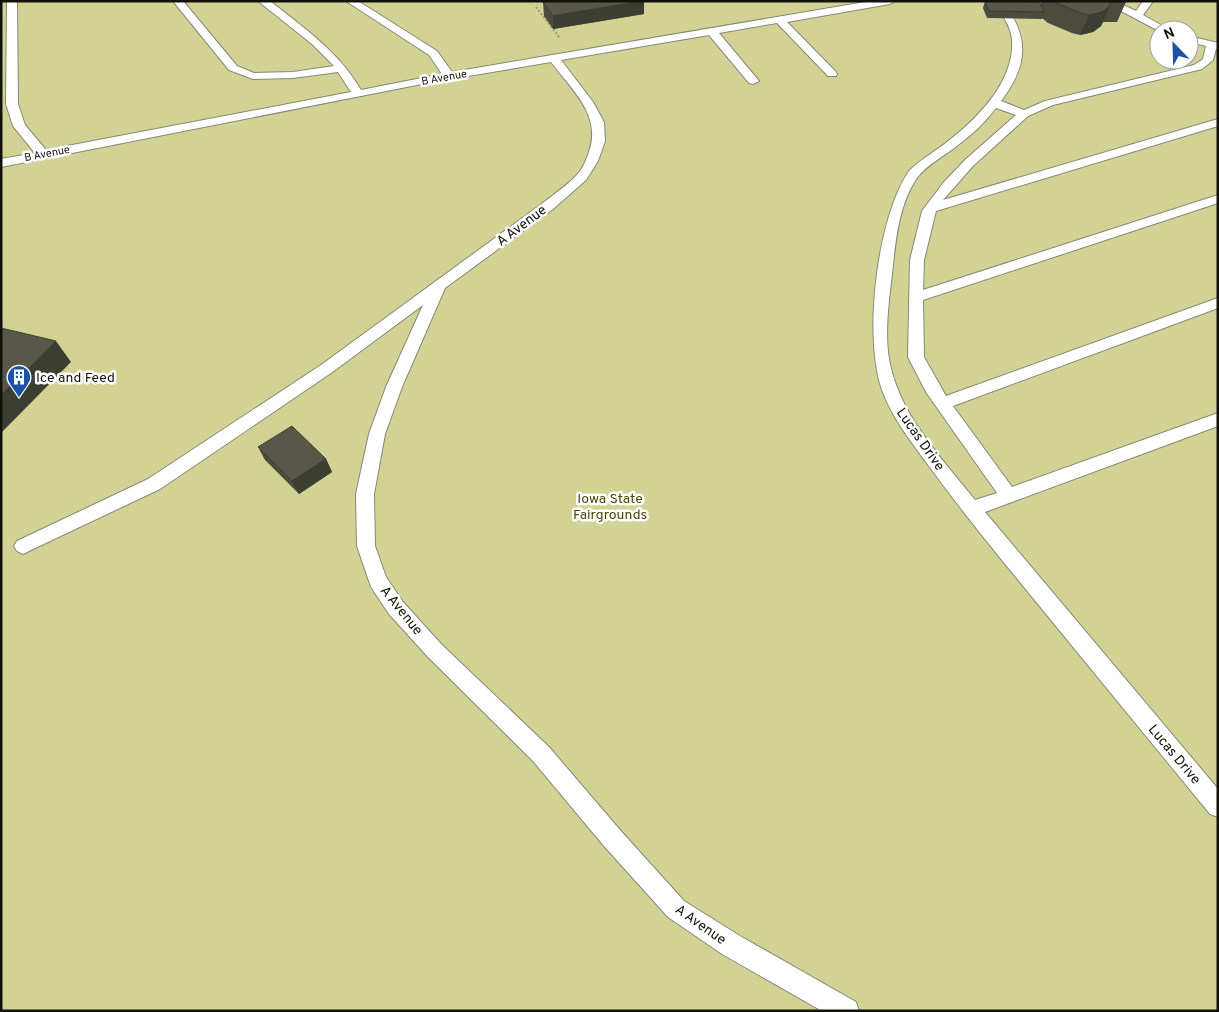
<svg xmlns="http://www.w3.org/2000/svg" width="1219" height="1012" font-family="Overpass,sans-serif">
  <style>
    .green { fill: #d2d295; fill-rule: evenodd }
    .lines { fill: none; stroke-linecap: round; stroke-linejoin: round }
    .lane-casing { stroke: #878876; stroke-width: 2 }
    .path { stroke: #979788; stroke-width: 2; stroke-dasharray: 2 2; stroke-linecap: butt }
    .lane { fill: #fff; fill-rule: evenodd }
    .wall { fill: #4b4c3d }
    .shaded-wall { fill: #3d3e32 }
    .building { fill: #575847; stroke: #3d3e32 }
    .labels { text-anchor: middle; stroke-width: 5; stroke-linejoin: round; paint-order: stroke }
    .far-street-label { font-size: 11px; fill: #12120b; stroke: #fff }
    .street-label { font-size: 14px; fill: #12120b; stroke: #fff }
    .poi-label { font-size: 14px; fill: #12120b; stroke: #fff; text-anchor: start }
    .park-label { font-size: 14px; fill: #4a4801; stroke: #fff }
  </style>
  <rect width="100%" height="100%" fill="#eeeeda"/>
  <path class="green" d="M 1,1 L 1218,1 L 1218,1011 L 1,1011 ZM 1159,30 L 1189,30 L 1189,60 L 1159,60 Z"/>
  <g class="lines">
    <g class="lane-casing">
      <path id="lane" d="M 7,1 L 17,1 L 18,104 L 25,125 L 46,150 L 351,92 L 338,72 L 293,78 L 253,79 L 229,70 L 173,1 L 183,1 L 237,66 L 254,73 L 293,72 L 334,66 L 312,44 L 258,1 L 270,1 C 304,28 339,52 361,90 L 442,74 L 429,55 L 346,1 L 358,1 L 437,51 L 452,72 L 871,1 L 895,1 L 890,4 L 787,22 L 836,72 L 837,74 L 836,76 L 828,76 L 777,23 L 719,33 L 759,81 L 753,84 L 749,83 L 709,35 L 561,60 L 593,102 L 604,122 L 605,141 L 598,161 L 586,180 L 553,209 L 445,288 L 402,387 L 385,434 L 374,494 L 375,546 L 386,577 L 403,602 L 442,645 L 549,747 L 620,830 L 684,901 L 740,936 L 856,1002 L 859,1011 L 822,1011 L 722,954 L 668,917 L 604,846 L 533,761 L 428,657 L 389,614 L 371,587 L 357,546 L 356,494 L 369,434 L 386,387 L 423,305 L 331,373 L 160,489 L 29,551 L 23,554 L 17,551 L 14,546 L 17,541 L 148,479 L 321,365 L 543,203 C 554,194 566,186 576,176 C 582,170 586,161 589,152 C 602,115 572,90 551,62 L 427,83 L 1,167 L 1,159 L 35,153 L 13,126 L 6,104 Z
        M 993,1 L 1003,1 C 1030,39 1028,65 1001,101 L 1024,110 L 1045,101 L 1194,65 L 1203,59 L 1206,46 L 1189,42 L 1189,36 L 1218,43 L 1218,49 L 1216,49 L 1213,60 L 1202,69 L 1053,105 L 1028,116 L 973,166 L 943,200 L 1218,119 L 1218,126 L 936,211 L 924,260 L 923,290 L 1218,195 L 1218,203 L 923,300 L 924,357 L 946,396 L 1218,298 L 1218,308 L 953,406 L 1012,487 L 1218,413 L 1218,426 L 985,512 L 1218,789 L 1218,817 L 1210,814 C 1140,729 1071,644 1001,559 C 975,527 950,495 926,462 C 909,439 892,417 882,390 C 863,337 877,218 909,171 C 922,158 938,150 952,138 C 981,115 1015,79 1012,39 C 1010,24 1001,13 993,1 ZM 996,108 L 1016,115 L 965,160 L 944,182 L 922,211 L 910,260 L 908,357 L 926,392 L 997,493 L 975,500 C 940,456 895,411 888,352 C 885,324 890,294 893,265 C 896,237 900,202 917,178 C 927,164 945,156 958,145 C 972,135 986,121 996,108 Z
        M 1102,1 L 1115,1 L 1136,11 L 1143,1 L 1153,1 L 1143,15 L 1170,30 L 1159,31 Z"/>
    </g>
    <path class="path" d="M 536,7 L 560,38"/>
    <use href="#lane" class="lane"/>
  </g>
  <path class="wall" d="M 985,1 L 1040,4 L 1041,1 L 1126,1 L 1126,2 L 1117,22 L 1103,22 L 1101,26 L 1093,32 L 1080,35 L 1072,33 L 1048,23 L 1042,18 L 1042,19 L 987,18 L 983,8 Z
    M 543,2 L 644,14 L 553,29 L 544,16 Z
    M 258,447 L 326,459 L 332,472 L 299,494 L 265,460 Z"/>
  <path class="shaded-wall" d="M 640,1 L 644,1 L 644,14 L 553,29 L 553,16 Z
    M 1110,6 L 1101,26 L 1093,32 L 1080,35 L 1089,15 Z
    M 1,140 L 2,141 L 2,155 L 1,155 Z
    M 56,341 L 71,362 L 1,433 L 1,395 Z
    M 326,459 L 332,472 L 299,494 L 292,481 Z"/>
  <path class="building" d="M 550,1 L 640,1 L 553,16 L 543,2 Z
    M 985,1 L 1039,2 L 1044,12 L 989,11 Z
    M 1054,1 L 1126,1 L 1126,2 L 1110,2 L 1110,6 L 1102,12 L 1089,15 L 1081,13 L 1056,3 Z
    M 1,328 L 56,341 L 1,395 Z
    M 292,426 L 326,459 L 292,481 L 258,447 Z"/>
  <defs>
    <g id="building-pin" transform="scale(1.25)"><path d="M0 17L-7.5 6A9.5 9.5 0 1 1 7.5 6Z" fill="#1c53a5" stroke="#fff"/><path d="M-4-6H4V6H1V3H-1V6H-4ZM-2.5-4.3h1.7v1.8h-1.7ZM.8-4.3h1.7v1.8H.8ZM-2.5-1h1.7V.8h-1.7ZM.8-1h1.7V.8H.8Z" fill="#fff"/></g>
  </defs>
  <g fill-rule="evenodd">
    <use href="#building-pin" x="19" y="377"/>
  </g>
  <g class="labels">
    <g class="far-street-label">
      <text transform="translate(444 77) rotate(-10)" y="4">B Avenue</text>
      <text transform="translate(47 153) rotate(-11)" y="4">B Avenue</text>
    </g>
    <g class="street-label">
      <text transform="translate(521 225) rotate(-37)" y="5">A Avenue</text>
      <text transform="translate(921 439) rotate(55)" y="5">Lucas Drive</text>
      <text transform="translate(402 610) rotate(51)" y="5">A Avenue</text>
      <text transform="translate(1175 754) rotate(50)" y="5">Lucas Drive</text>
      <text transform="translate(701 924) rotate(35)" y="5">A Avenue</text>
    </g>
    <g class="poi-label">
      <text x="36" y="382">Ice and Feed</text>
    </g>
    <g class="park-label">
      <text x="610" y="503">Iowa State<tspan x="610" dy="16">Fairgrounds</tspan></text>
    </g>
  </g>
  <rect width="1219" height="1012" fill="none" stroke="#12120b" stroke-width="5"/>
  <g transform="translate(1174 45) rotate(337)"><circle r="24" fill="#ffffff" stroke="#a0a09d"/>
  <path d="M0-4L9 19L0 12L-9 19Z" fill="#1c53a5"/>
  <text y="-8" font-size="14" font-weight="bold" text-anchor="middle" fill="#12120b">N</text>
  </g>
</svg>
